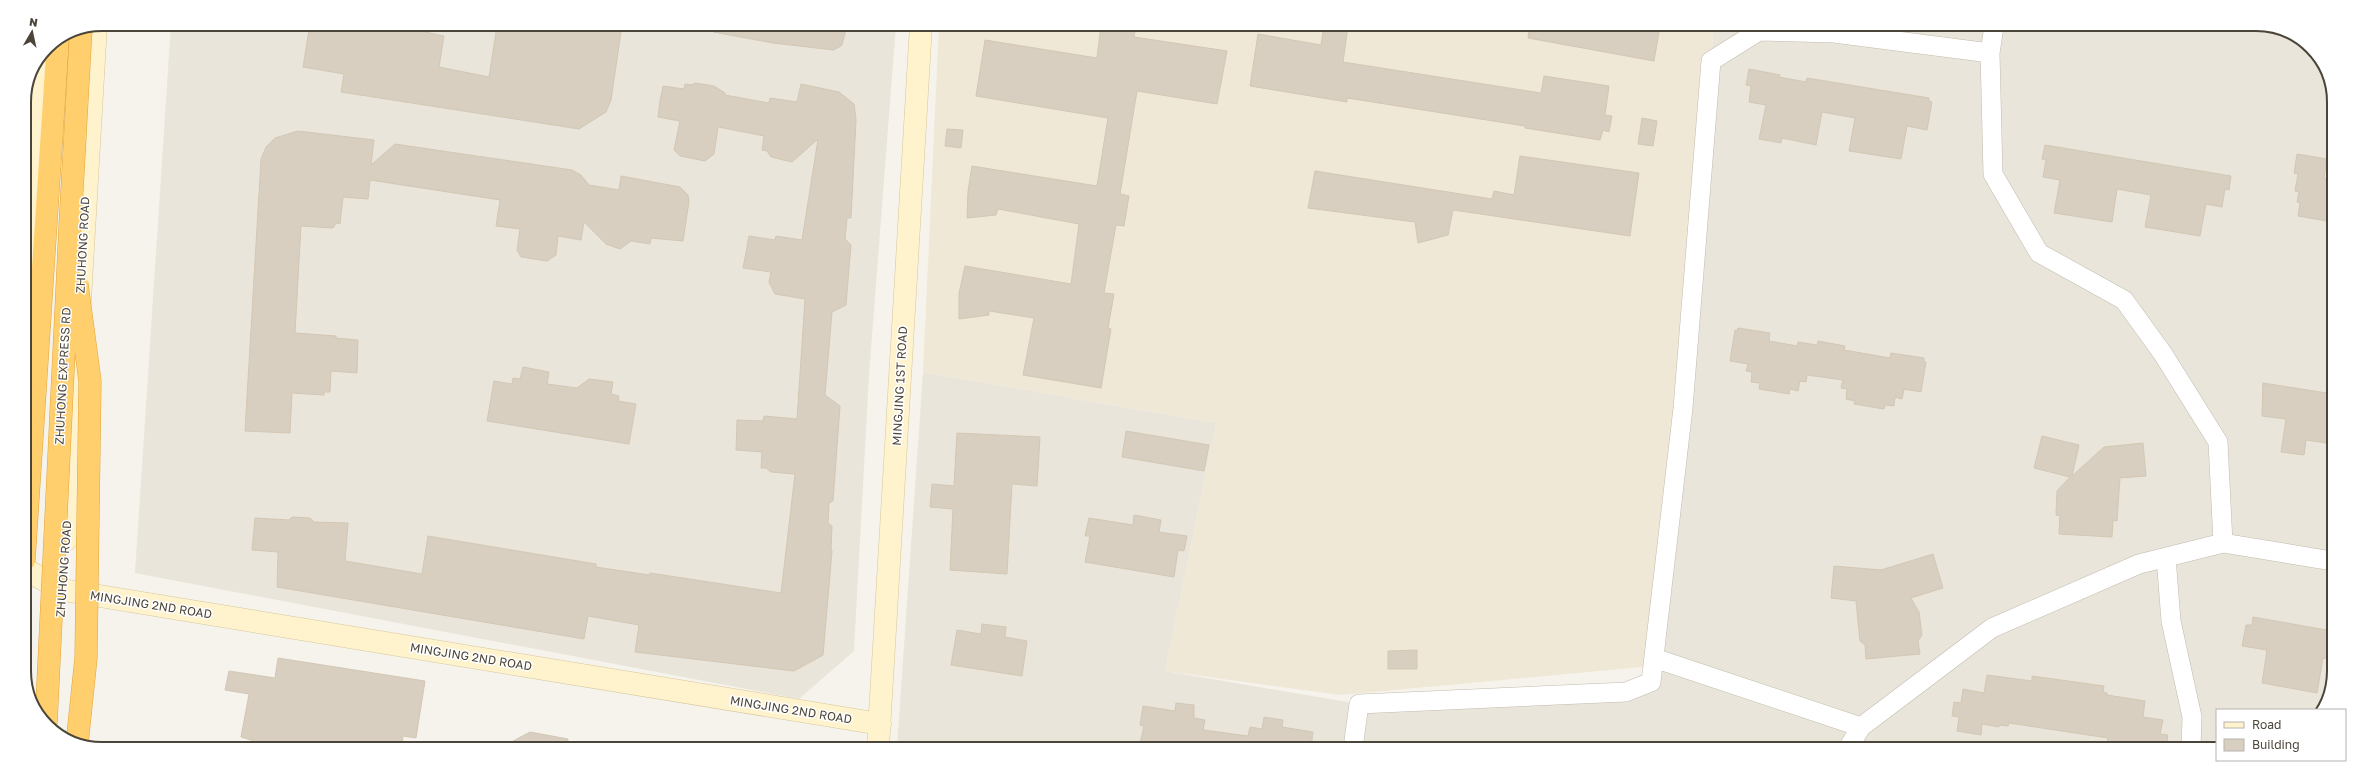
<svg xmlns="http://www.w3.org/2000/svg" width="2358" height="773" font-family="'Golos Text',sans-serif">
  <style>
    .residential { fill: #eae5da }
    .education { fill: #efe8d6 }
    .building { fill: #d8cfc1; stroke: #d3c7b4 }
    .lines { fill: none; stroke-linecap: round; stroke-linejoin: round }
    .street-casing { stroke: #c2bbae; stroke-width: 20 }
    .secondary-casing { stroke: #d6c79b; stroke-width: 23 }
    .highway-casing { stroke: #e0a43c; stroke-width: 23 }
    .street { stroke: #fff; stroke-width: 19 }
    .secondary { stroke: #fff3cd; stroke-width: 22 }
    .highway { stroke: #ffcf6e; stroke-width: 22 }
    .highway-bridge-casing { stroke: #e0a43c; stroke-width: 23; stroke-linecap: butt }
    .highway-bridge { stroke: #ffcf6e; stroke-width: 22 }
    .labels { text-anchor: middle; stroke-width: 3; stroke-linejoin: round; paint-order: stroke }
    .street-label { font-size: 12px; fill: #4b4439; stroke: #fff }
    .rim { fill: none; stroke: #4b4439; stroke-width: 2 }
  </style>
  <rect width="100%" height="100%" fill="#f6f3ec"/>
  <path class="residential" d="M 171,24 L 896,25 L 869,375 L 854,651 L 799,699 L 135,573 Z
    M 1714,26 L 2273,27 L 2315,51 L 2334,97 L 2331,691 L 2319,710 L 2217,710 L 2217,749 L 897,747 L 923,372 L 1216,423 L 1165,671 L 1359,704 L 1637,688 L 1654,657 Z"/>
  <path class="education" d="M 939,25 L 1714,26 L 1653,666 L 1340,695 L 1165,671 L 1216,423 L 923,372 Z"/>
  <path class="building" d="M 310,24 L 387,24 L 444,36 L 439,67 L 489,77 L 497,26 L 529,32 L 530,25 L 554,25 L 577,29 L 578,25 L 622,25 L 611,100 L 606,112 L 579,129 L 341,92 L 344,74 L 303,67 Z
    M 714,25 L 847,25 L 842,45 L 834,50 L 773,43 L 713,32 Z
    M 1101,25 L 1136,25 L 1134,37 L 1227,51 L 1217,104 L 1137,91 L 1120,194 L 1129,196 L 1124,226 L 1116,225 L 1104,293 L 1114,294 L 1108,328 L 1111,329 L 1101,388 L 1023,375 L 1034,318 L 989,311 L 989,315 L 959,319 L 959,293 L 965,266 L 1071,284 L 1079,224 L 998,209 L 996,215 L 967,218 L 968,191 L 972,166 L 1097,186 L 1108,118 L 976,96 L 985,40 L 1097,58 Z
    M 1324,26 L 1348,26 L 1343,62 L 1541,93 L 1544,76 L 1609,86 L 1605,115 L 1612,116 L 1609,132 L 1603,130 L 1600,140 L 1525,128 L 1525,126 L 1347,98 L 1347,102 L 1250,86 L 1258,34 L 1321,45 Z
    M 1530,26 L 1660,26 L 1654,61 L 1528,38 Z
    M 1749,69 L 1780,75 L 1779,77 L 1806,82 L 1807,78 L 1929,98 L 1929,101 L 1932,102 L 1927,130 L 1907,126 L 1901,159 L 1849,151 L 1855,118 L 1822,112 L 1816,145 L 1782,138 L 1781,143 L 1759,139 L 1766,105 L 1749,102 L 1751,86 L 1746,85 Z
    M 695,83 L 714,86 L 725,93 L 725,95 L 769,103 L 770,98 L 797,102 L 801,84 L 839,92 L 854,104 L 856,120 L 851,218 L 847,218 L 845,239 L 851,245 L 846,305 L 832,312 L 825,395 L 840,406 L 833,501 L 829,503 L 828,523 L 832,526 L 831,548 L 832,551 L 823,655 L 794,671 L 635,652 L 639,625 L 588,616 L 584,639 L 277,587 L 278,552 L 252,550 L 255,518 L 289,520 L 292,517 L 310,518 L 314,522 L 348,523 L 345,561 L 422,574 L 428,536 L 596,564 L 596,567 L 649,575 L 650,573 L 781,593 L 795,474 L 771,472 L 766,468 L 761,468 L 762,452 L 736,450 L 737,420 L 763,421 L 764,416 L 797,419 L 805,299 L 775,294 L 769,282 L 771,272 L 743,268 L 749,236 L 775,240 L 776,236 L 802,240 L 818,139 L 792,162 L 771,157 L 767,151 L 762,150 L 764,136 L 718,127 L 714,154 L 705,161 L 680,156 L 674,150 L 680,121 L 658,117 L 660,101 L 663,86 L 684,89 L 685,84 L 692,85 Z
    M 1642,118 L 1657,121 L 1653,146 L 1638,144 Z
    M 947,129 L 963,130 L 961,148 L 945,146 Z
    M 298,131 L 374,140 L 371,165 L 395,144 L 572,170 L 581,175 L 589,185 L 619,190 L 621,176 L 680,187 L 688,195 L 689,201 L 683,241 L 651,238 L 650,244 L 631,241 L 620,249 L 606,244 L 584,222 L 581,240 L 558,236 L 556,255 L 547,261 L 521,257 L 517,250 L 520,229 L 496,226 L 500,200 L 370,180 L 368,199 L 343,197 L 340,224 L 336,223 L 333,228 L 301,226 L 295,333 L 336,336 L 336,338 L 358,340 L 357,373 L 331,371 L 330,392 L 324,392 L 324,395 L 292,393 L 290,433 L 245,431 L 261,159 L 266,147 L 275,138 Z
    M 2045,145 L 2231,176 L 2229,190 L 2225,189 L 2222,207 L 2206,204 L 2200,236 L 2145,227 L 2151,195 L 2117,189 L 2112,222 L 2054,213 L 2060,180 L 2043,177 L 2046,160 L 2042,159 Z
    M 2297,154 L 2327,159 L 2324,178 L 2333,179 L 2333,222 L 2298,216 L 2300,203 L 2297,202 L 2299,192 L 2295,191 L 2298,174 L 2294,173 Z
    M 1520,156 L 1639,173 L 1630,236 L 1453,210 L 1448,235 L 1418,243 L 1415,222 L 1308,208 L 1315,171 L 1492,199 L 1494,191 L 1514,195 Z
    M 1738,328 L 1770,333 L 1769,341 L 1797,346 L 1798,342 L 1817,345 L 1818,341 L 1845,346 L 1844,350 L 1890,358 L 1891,353 L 1924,358 L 1924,362 L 1926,362 L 1921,392 L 1904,389 L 1902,399 L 1895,397 L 1894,406 L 1885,405 L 1884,409 L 1854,404 L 1855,401 L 1846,399 L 1847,389 L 1841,388 L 1843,380 L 1807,375 L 1806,382 L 1800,381 L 1798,391 L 1790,389 L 1789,394 L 1759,389 L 1760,383 L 1751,382 L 1752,372 L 1746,371 L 1748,364 L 1730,361 L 1735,330 L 1737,331 Z
    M 523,367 L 549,372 L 547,384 L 577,388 L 589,379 L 613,382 L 611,394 L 619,396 L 618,401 L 636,404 L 629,444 L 487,421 L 494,381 L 512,384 L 513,378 L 520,379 Z
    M 2263,383 L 2333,394 L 2332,438 L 2327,438 L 2326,443 L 2306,440 L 2304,455 L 2281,452 L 2286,419 L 2262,416 Z
    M 1126,431 L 1209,445 L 1204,471 L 1122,457 Z
    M 957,433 L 1040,437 L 1037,486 L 1012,484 L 1007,574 L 950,570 L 953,509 L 930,507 L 932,484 L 954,486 Z
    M 2042,436 L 2079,445 L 2072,476 L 2104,447 L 2143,443 L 2146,476 L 2120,478 L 2117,521 L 2113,520 L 2112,537 L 2059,534 L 2060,516 L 2056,515 L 2057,491 L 2070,477 L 2034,468 Z
    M 1134,515 L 1161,520 L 1159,532 L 1187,536 L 1184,551 L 1178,550 L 1174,577 L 1085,562 L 1090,536 L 1085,536 L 1089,518 L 1133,525 Z
    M 1933,554 L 1943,588 L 1911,598 L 1919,612 L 1922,635 L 1918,641 L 1920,654 L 1866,659 L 1865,645 L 1860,641 L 1856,601 L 1831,598 L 1834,566 L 1881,570 Z
    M 2253,617 L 2332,631 L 2331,659 L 2323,658 L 2317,693 L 2262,683 L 2267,650 L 2242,646 L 2246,625 L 2252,625 Z
    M 982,624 L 1006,627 L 1005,637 L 1027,641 L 1022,676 L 951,665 L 957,630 L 981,634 Z
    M 1417,650 L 1417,669 L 1388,669 L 1388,651 Z
    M 278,658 L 425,681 L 416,738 L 403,736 L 402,747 L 253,746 L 254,741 L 241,737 L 249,694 L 225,690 L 229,671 L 275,678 Z
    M 1987,675 L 2032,681 L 2032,676 L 2104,686 L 2103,692 L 2107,693 L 2107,695 L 2145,701 L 2143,717 L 2163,720 L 2160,734 L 2168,735 L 2166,749 L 2132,749 L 2107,744 L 2108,738 L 2009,723 L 2008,726 L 1999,725 L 1999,727 L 1982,724 L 1981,735 L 1957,731 L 1959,717 L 1952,716 L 1954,702 L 1961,703 L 1963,689 L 1984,693 Z
    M 1176,703 L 1194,705 L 1194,718 L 1205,720 L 1203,730 L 1248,736 L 1250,727 L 1262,729 L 1264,717 L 1283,720 L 1282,727 L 1313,732 L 1311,748 L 1139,748 L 1144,726 L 1140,725 L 1143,706 L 1175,711 Z
    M 530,732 L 568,739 L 567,747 L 502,747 Z"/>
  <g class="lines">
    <g class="street-casing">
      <path id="street" d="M 1990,53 L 1993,174 L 2039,253 L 2124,300 L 2163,354 L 2218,442 L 2223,543
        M 2166,557 L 2171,621 L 2192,717 L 2191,749
        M 1654,658 L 1861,727
        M 1353,748 L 1359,704 L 1626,692 L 1651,682 L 1683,408 L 1711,61 L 1759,31 L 1834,33 L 1990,53 L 1994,26
        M 1848,748 L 1861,727 L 1992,628 L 2139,564 L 2223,543 L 2332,561"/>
    </g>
    <g class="secondary-casing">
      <path id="secondary" d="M 24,281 L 36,64
        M 66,540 L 96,25
        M 24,569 L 63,590 L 880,724
        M 878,747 L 921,25"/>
    </g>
    <g class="highway-casing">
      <path id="highway" d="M 24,560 L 58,39"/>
    </g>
    <use href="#street" class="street"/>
    <use href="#secondary" class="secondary"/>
    <use href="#highway" class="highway"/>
    <g class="highway-bridge-casing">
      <path id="highway-bridge" d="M 77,284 L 90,381 L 86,658 L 77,744
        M 46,724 L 70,227 L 81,28"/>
    </g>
    <use href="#highway-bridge" class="highway-bridge"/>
  </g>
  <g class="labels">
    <g class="street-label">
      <text transform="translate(83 245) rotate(-87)" y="4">ZHUHONG ROAD</text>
      <text transform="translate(63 376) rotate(-87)" y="4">ZHUHONG EXPRESS RD</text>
      <text transform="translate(900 386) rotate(-87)" y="4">MINGJING 1ST ROAD</text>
      <text transform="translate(64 569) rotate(-86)" y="4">ZHUHONG ROAD</text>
      <text transform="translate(151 605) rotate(9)" y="4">MINGJING 2ND ROAD</text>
      <text transform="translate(471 657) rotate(9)" y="4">MINGJING 2ND ROAD</text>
      <text transform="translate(791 710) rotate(9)" y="4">MINGJING 2ND ROAD</text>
    </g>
  </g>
  <path d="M0 0H2358V773H0ZM102 31H2256A71 71 0 0 1 2327 102V671A71 71 0 0 1 2256 742H102A71 71 0 0 1 31 671V102A71 71 0 0 1 102 31Z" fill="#fff" fill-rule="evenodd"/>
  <path class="rim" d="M102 31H2256A71 71 0 0 1 2327 102V671A71 71 0 0 1 2256 742H102A71 71 0 0 1 31 671V102A71 71 0 0 1 102 31Z"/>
  <rect x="2216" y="709" width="130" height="52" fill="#ffffff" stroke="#b7b4b0"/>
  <rect x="2224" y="722" width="20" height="6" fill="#fff3cd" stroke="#b7b4b0"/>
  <text x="2252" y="729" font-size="12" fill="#4b4439">Road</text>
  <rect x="2224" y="739" width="20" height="12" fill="#d8cfc1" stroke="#b7b4b0"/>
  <text x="2252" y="749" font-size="12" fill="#4b4439">Building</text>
  <g transform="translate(32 32) rotate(9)" stroke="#ffffff" stroke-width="3" paint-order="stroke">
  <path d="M0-3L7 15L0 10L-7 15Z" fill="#4b4439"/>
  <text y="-6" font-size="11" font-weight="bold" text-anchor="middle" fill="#4b4439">N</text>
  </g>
</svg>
